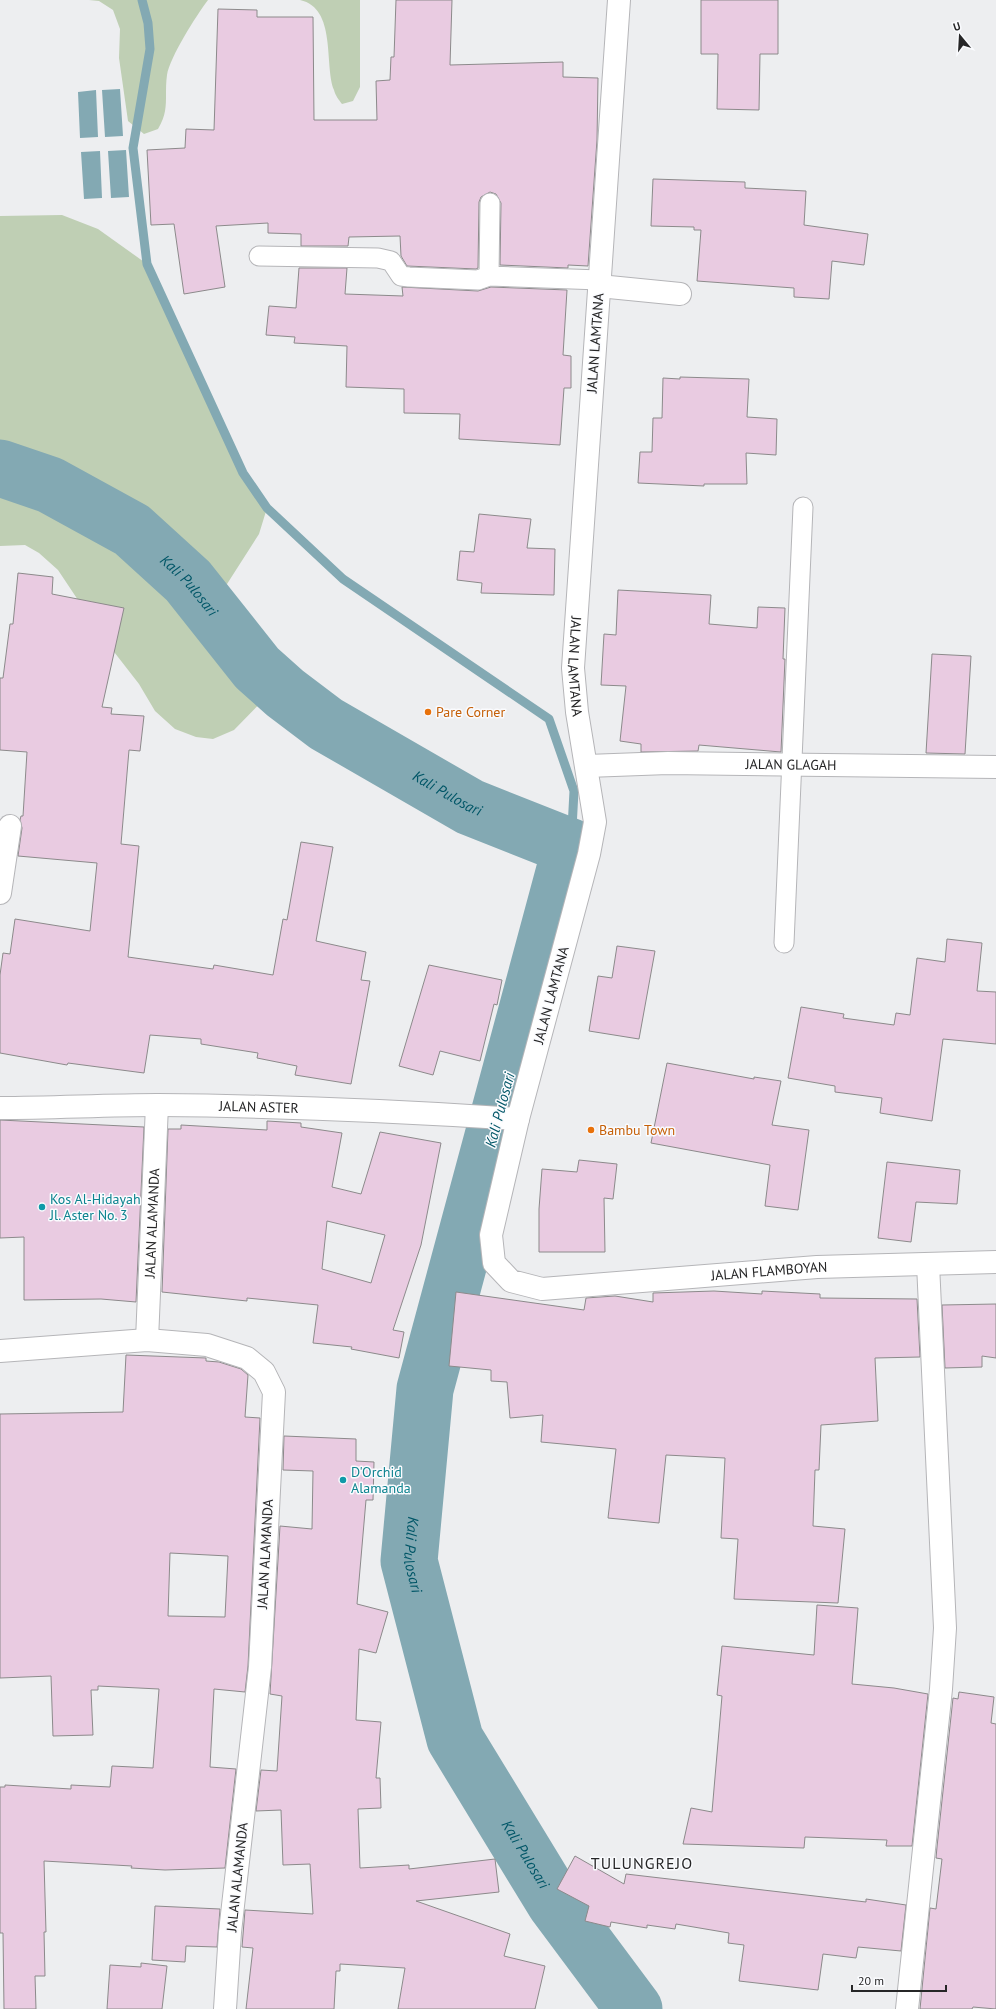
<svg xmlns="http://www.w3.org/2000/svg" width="996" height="2009" font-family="'PT Sans',sans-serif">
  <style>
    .green { fill: #bfcfb4 }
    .water { fill: #83a9b3 }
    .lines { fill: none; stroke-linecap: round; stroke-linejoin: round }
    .stream { stroke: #83a9b3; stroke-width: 9 }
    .river { stroke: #83a9b3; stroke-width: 57 }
    .building { fill: #e9cbe1; stroke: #8c8a8b; fill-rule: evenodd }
    .service-casing { stroke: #b5b5b8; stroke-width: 21 }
    .minor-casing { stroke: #b5b5b8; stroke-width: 24 }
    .tertiary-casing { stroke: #b5b5b8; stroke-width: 24 }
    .service { stroke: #fff; stroke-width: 19 }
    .minor { stroke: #fff; stroke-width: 22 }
    .tertiary { stroke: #fff; stroke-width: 22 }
    .food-dot { fill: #e8710a; stroke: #fafbfe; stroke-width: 1.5 }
    .culture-dot { fill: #0f9aa8; stroke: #fafbfe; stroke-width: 1.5 }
    .labels { text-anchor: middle; stroke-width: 3; stroke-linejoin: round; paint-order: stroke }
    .street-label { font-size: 14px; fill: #262627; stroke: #fafbfe }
    .food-label { font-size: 14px; fill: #c56008; stroke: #fafbfe; text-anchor: start }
    .culture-label { font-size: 14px; fill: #0d838f; stroke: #fafbfe; text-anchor: start }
    .water-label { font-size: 15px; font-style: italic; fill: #015667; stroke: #fafbfe }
    .quarter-label { font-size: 16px; letter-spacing: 1px; fill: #262627; stroke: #fafbfe }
  </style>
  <rect width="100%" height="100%" fill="#edeef0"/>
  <path class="green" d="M 89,0 L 208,0 C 196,16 170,57 167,75 C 164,97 170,109 158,129 L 144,134 L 128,121 L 119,58 L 120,29 L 113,10 L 99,1 Z
    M 300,0 L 360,0 L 360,87 L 353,101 L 342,104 C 339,100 335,95 334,90 C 324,65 337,8 300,0 Z
    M 62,215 L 98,229 L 147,264 L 243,473 L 267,508 L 259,534 L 211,609 L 257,668 L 277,686 L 234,730 L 213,739 L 196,737 L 175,729 L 155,711 L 139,684 L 104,639 L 58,570 L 39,553 L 25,545 L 0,546 L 0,216 Z"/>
  <path class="water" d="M 120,89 L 123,136 L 105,137 L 102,90 Z
    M 96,90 L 98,137 L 80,138 L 78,92 Z
    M 126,150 L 129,197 L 111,198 L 108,151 Z
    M 100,151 L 102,198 L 84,199 L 81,152 Z"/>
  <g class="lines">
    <path class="stream" d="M 142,0 L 148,23 L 150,49 L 133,148 L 147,264 L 243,473 L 267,508 L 343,579 L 549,719 L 574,791 L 571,847"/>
    <path class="river" id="s1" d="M 0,468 L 50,485 L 132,530 L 188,581 L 257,668 L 285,693 L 326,724 L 470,807 L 571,847 L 425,1389 L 409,1561 L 455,1739 L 555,1903 L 634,2009"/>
  </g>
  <path class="building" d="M 396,0 L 452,0 L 450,65 L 563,62 L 563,77 L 598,78 L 597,140 L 588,266 L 568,265 L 568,268 L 500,265 L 501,203 L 496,194 L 490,192 L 481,197 L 479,202 L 478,268 L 476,269 L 407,266 L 401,256 L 400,236 L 349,237 L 348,246 L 301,246 L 301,234 L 268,233 L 268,223 L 216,226 L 225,287 L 184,294 L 174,224 L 151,225 L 147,150 L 185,148 L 186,129 L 214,130 L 218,9 L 257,10 L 257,17 L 313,17 L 314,120 L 377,120 L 376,81 L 390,80 L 391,57 L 394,57 Z
    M 701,0 L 778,0 L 778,54 L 760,54 L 759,110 L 717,109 L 718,54 L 701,54 Z
    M 653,179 L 745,182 L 745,188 L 806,191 L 804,225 L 868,234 L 864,265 L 832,261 L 829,299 L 794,297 L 794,288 L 697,281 L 701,230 L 694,230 L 694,227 L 651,226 Z
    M 299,268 L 347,268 L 345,294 L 403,296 L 402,287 L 478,291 L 491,287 L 567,290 L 563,355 L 571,356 L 571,388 L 564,388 L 560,445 L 459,439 L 460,414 L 404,413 L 404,389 L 346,387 L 347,346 L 294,343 L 295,337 L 266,335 L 269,306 L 296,308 Z
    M 680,377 L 749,379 L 747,417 L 777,419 L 776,455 L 746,453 L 747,484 L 704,484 L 704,486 L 638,483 L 640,452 L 652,452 L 653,418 L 662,418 L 663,378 L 680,379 Z
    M 479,514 L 531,519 L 527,548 L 555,549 L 554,595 L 481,593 L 482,583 L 457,580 L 460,551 L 474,552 Z
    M 18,573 L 53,577 L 52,594 L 124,608 L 102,707 L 112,708 L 111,714 L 144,716 L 140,751 L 129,750 L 121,844 L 139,846 L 128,957 L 213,969 L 214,965 L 273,975 L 283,919 L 287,920 L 301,842 L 333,847 L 316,941 L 366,952 L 361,980 L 370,981 L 351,1084 L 295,1075 L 297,1066 L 257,1058 L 258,1053 L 201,1044 L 201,1039 L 150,1035 L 144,1073 L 68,1063 L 67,1065 L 0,1053 L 0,975 L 3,953 L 10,954 L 15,919 L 90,931 L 97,863 L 18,856 L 22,828 L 20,820 L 21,816 L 23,816 L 27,752 L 0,750 L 0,678 L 3,678 L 10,624 L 13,624 Z
    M 618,590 L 711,595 L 709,624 L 757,628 L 758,607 L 785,608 L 783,659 L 785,659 L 781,752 L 699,745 L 698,751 L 641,752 L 641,744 L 620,741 L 626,686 L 601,685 L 604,634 L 616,635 Z
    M 932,654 L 971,656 L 965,754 L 926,753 Z
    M 947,939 L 982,943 L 977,991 L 996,992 L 996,1044 L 943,1039 L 932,1121 L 880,1113 L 882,1098 L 835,1092 L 835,1086 L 788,1078 L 801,1007 L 844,1014 L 843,1018 L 894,1025 L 896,1013 L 910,1015 L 917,958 L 945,962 Z
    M 617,946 L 655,951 L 639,1039 L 589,1031 L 598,976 L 612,978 Z
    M 429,965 L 502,980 L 497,1005 L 494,1004 L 480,1061 L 440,1051 L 433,1075 L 399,1066 Z
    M 667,1063 L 754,1079 L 754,1077 L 781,1081 L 772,1125 L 809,1130 L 798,1210 L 765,1206 L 770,1165 L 651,1143 Z
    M 0,1120 L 144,1127 L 136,1302 L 101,1299 L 24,1300 L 24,1237 L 0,1238 Z
    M 267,1121 L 301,1123 L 301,1127 L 342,1133 L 332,1187 L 361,1194 L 380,1132 L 441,1143 L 421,1245 L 393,1330 L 404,1332 L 399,1358 L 351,1349 L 352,1347 L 313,1343 L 318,1305 L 247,1298 L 247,1301 L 162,1292 L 168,1129 L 181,1129 L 181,1125 L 267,1130 ZM 327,1221 L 385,1235 L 371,1283 L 322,1269 Z
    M 579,1160 L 617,1164 L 613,1199 L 604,1198 L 605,1252 L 539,1252 L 539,1209 L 542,1169 L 577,1172 Z
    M 887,1162 L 960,1170 L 957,1204 L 916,1202 L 911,1242 L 878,1238 Z
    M 714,1291 L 762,1294 L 762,1291 L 820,1294 L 820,1298 L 917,1299 L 920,1357 L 875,1358 L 878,1421 L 821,1425 L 819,1470 L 815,1470 L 813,1526 L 845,1529 L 838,1603 L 734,1599 L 738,1539 L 721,1538 L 725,1458 L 666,1455 L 659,1523 L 608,1518 L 616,1449 L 541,1442 L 543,1415 L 510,1418 L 507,1382 L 491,1381 L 491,1370 L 449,1366 L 456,1292 L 584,1310 L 586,1298 L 615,1296 L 653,1302 L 653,1293 Z
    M 996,1304 L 996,1358 L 982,1356 L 982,1367 L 945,1368 L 942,1305 Z
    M 126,1355 L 206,1358 L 206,1361 L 219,1362 L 241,1369 L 248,1375 L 245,1417 L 260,1418 L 248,1666 L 245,1692 L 214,1689 L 210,1767 L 236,1769 L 225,1868 L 165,1870 L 131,1868 L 132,1866 L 44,1861 L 46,1932 L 44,1932 L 45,1976 L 35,1976 L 36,2009 L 4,2009 L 3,1933 L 0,1933 L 0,1787 L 5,1787 L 5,1785 L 71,1789 L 71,1785 L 110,1787 L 112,1766 L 153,1768 L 159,1689 L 98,1686 L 98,1690 L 91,1690 L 93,1735 L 53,1736 L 51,1676 L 0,1678 L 0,1414 L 123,1412 ZM 170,1553 L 228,1556 L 225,1617 L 168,1616 Z
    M 284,1436 L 356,1439 L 356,1461 L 374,1462 L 373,1500 L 366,1500 L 357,1604 L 388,1612 L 376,1653 L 359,1649 L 356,1720 L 381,1722 L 376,1778 L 380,1778 L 381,1808 L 358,1809 L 360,1868 L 409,1865 L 409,1869 L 495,1859 L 499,1892 L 416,1901 L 510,1934 L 504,1956 L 545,1966 L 535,2009 L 398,2009 L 405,1968 L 340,1964 L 340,1971 L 336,1971 L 334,2009 L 246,2009 L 253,1948 L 242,1947 L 245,1910 L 313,1914 L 310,1864 L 283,1865 L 281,1810 L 256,1811 L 261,1770 L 277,1771 L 282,1696 L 270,1694 L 280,1526 L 312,1529 L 313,1471 L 283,1470 Z
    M 817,1605 L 858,1608 L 852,1684 L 894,1688 L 928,1694 L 912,1846 L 886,1846 L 887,1840 L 805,1837 L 804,1848 L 683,1844 L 691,1808 L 712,1812 L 722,1696 L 717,1695 L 722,1646 L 814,1655 Z
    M 959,1692 L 994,1697 L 991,1723 L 996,1724 L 996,2009 L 973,2007 L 972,2009 L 920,2009 L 930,1908 L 936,1909 L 942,1859 L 936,1858 L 937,1847 L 953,1698 L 958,1699 Z
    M 575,1856 L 624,1884 L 626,1874 L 866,1902 L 866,1899 L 906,1905 L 901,1951 L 858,1947 L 856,1958 L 823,1954 L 818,1990 L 739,1981 L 744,1945 L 728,1943 L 729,1933 L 676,1924 L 675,1929 L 647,1925 L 647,1928 L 611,1922 L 610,1927 L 585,1921 L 589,1906 L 557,1889 Z
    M 155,1906 L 220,1909 L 217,1947 L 186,1946 L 185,1962 L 152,1960 Z
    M 141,1963 L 167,1966 L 162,2009 L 107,2009 L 110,1965 L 141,1967 Z"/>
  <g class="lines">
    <g class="service-casing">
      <path id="service" d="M 259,256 L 378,258 L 391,261 L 401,276 L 409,277 L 478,280 L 489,276 L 600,280
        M 489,276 L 490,203
        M 784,943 L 803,507"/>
    </g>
    <g class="minor-casing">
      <g id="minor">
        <path d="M 599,286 L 680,294"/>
        <path id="s2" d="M 587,766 L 668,763 L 996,767"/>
        <path d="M 0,893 L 10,826"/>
        <path id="s3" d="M 0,1108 C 53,1108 105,1105 158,1105 C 278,1106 399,1111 518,1119"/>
        <path id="s4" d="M 147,1340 L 157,1105"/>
        <path d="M 0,1351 L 147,1340 L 207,1345 L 247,1358 L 264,1372 L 274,1392 L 260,1667 L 230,1932 L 225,2009"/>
        <path d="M 907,2009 L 941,1689 L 945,1628 L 928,1264"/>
      </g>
    </g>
    <g class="tertiary-casing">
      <g id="tertiary">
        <path id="s5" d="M 619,0 L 573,668 L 577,712 L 595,822 L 589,854 L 518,1119 L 491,1235 L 494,1263 L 511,1281 L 542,1289 L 817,1267 L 996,1262"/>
      </g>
    </g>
    <use href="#service" class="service"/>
    <use href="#minor" class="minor"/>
    <use href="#tertiary" class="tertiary"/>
  </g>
  <g class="food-dot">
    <circle cx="428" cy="712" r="4"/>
    <circle cx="591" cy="1130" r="4"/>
  </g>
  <g class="culture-dot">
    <circle cx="42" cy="1207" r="4"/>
    <circle cx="343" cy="1480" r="4"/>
  </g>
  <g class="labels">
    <g class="street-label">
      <text transform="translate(595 343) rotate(-86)" y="5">JALAN LAMTANA</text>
      <text dy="5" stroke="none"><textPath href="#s5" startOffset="668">JALAN LAMTANA</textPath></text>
      <text dy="5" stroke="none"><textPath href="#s2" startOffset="204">JALAN GLAGAH</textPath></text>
      <text transform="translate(551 995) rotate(-75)" y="5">JALAN LAMTANA</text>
      <text dy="5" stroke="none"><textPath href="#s3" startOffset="259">JALAN ASTER</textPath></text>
      <text dy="5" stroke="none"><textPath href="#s4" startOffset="117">JALAN ALAMANDA</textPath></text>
      <text dy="5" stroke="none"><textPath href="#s5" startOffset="1564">JALAN FLAMBOYAN</textPath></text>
      <text transform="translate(265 1554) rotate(-87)" y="5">JALAN ALAMANDA</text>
      <text transform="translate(237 1877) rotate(-84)" y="5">JALAN ALAMANDA</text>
    </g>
    <g class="food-label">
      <text x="436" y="717">Pare Corner</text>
      <text x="599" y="1135">Bambu Town</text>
    </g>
    <g class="culture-label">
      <text x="50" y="1204">Kos Al-Hidayah<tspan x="50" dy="16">Jl. Aster No. 3</tspan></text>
      <text x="351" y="1477">D'Orchid<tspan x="351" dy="16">Alamanda</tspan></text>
    </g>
    <g class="water-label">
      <text dy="5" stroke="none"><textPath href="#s1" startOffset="226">Kali Pulosari</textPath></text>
      <text dy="5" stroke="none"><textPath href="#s1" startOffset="562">Kali Pulosari</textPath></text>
      <text transform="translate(500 1110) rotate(-75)" y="5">Kali Pulosari</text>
      <text dy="5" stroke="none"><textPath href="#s1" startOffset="1425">Kali Pulosari</textPath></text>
      <text dy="5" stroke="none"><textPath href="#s1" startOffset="1750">Kali Pulosari</textPath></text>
    </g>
    <g class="quarter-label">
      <text x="642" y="1869">TULUNGREJO</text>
    </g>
  </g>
  <g transform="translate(960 36) rotate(342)" stroke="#fafbfe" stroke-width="3" paint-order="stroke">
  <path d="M0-3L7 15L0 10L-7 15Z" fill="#262627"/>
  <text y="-6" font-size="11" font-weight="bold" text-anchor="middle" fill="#262627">U</text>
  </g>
  <path d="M852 1985v6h94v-6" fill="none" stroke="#262627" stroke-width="2"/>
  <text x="858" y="1985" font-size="12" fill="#262627" stroke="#fafbfe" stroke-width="3" paint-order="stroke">20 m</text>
</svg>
